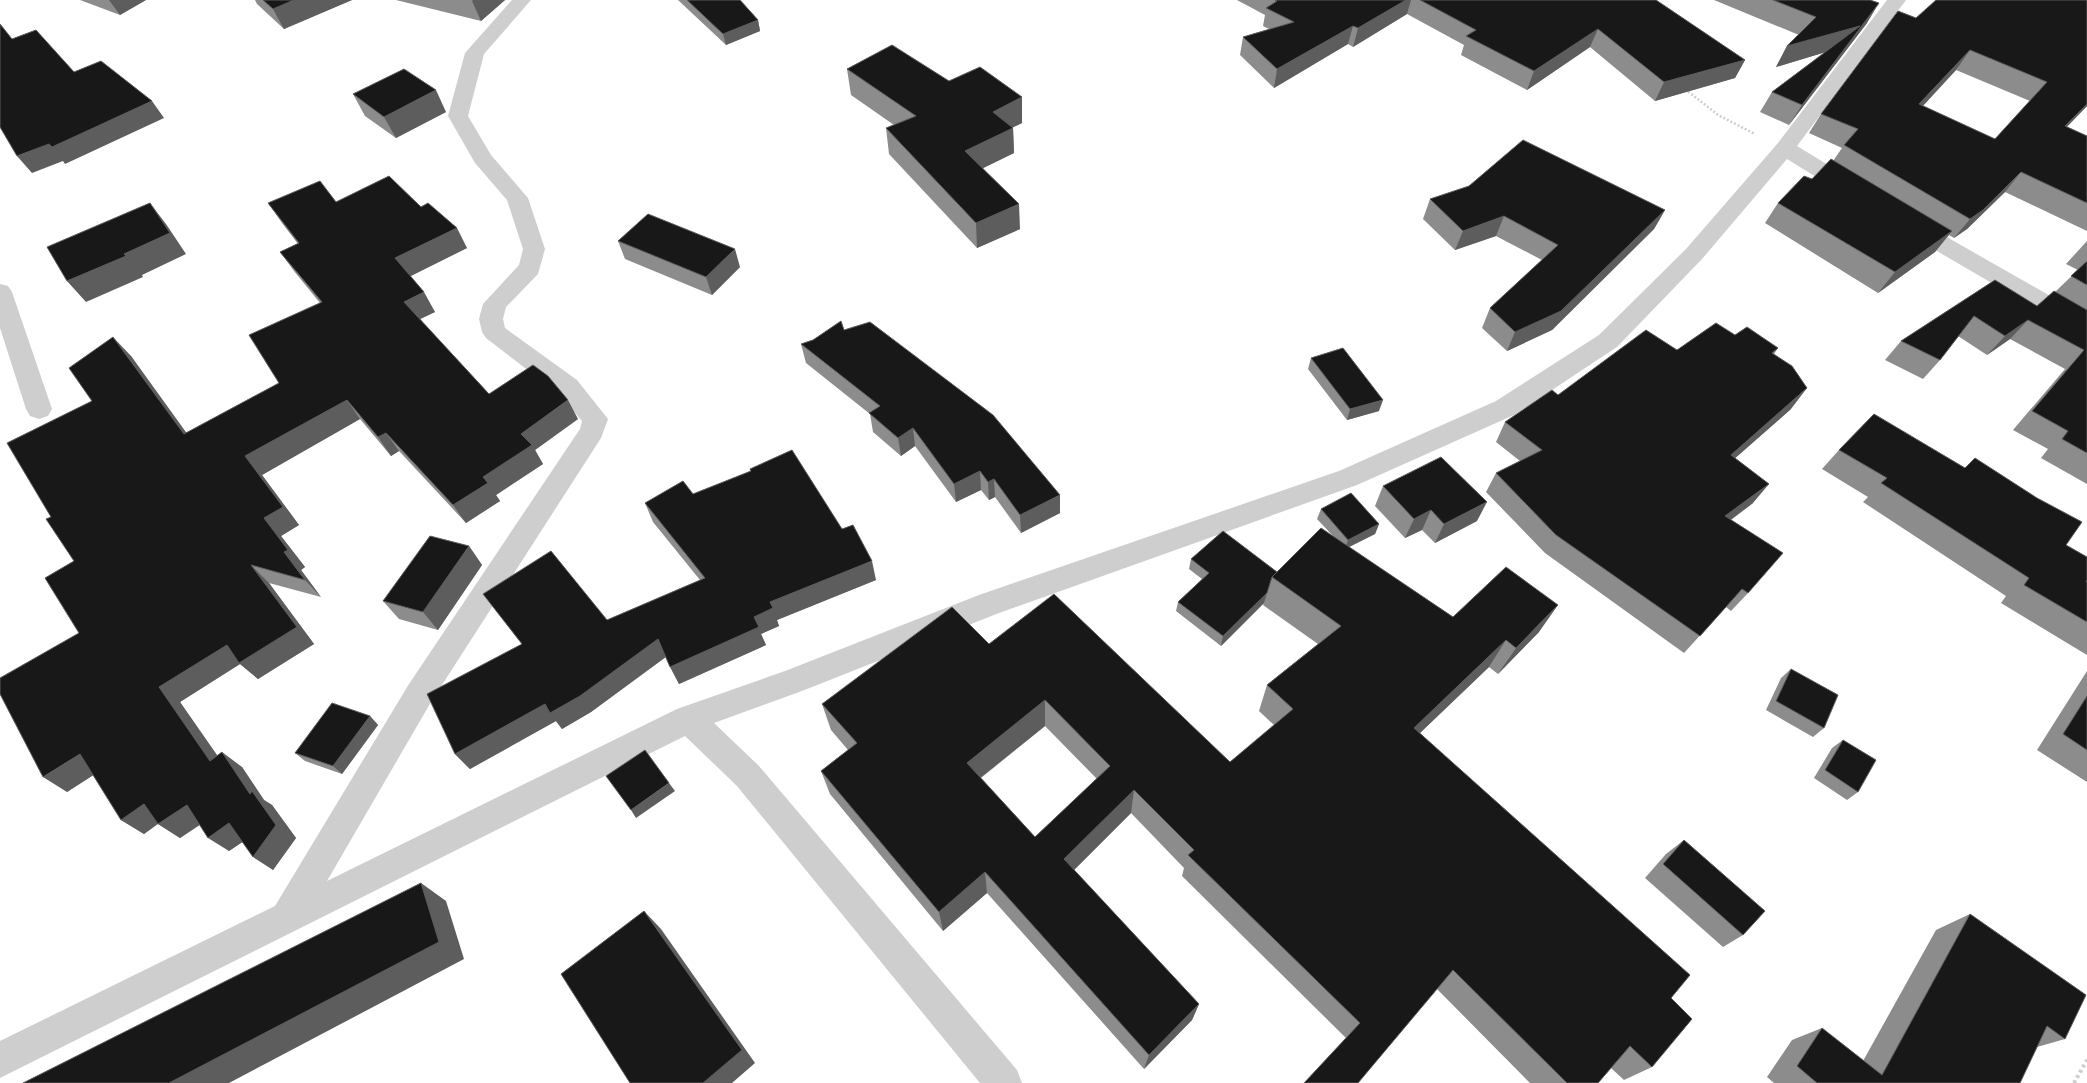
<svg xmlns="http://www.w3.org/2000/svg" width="2087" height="1083" font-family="'PT Sans Narrow',sans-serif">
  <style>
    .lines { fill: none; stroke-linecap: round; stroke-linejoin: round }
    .path-far1 { stroke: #cecece; stroke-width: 2.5; stroke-dasharray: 2 2; stroke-linecap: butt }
    .path { stroke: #cecece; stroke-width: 4; stroke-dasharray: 3 3; stroke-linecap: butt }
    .minor { fill: #cecece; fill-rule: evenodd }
    .wall { fill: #8c8c8c; fill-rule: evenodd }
    .shaded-wall { fill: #5d5d5d }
    .building { fill: #181818; stroke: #5d5d5d; fill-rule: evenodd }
  </style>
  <rect width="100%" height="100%" fill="#fff"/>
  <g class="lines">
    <path class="path-far1" d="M 1685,89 L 1718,115 L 1755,134"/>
    <path class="path" d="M 2074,1083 L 2087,1060"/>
    <path class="minor" d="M 512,0 L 531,0 L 484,54 L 468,116 L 491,155 L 528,198 L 545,249 L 538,274 L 506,307 L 503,319 L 505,328 L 577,380 L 608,419 L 601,438 L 431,702 L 327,881 L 677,709 L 785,671 L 979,595 L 1339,471 L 1496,401 L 1599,335 L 1686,249 L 1778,143 L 1887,0 L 1906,0 L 1797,146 L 1861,185 L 1864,190 L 1861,195 L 1853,197 L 1845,195 L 1787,159 L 1702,259 L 1617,347 L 1514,415 L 1357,485 L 999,613 L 802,691 L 714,723 L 759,766 L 1017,1070 L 1022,1083 L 980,1083 L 737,786 L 685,736 L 0,1078 L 0,1041 L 275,906 L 409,684 L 580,429 L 582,421 L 559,394 L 486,338 L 482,332 L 479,319 L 483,304 L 519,265 L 523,249 L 507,200 L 475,163 L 448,116 L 465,53 Z
      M 1909,218 L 1917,220 L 2087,317 L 2087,337 L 2079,334 L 1901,230 L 1898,225 L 1901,220 Z
      M 0,284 L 8,286 L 12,292 L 52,409 L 48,416 L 39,419 L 30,416 L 26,409 L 0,328 Z"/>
  </g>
  <path class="wall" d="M 80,0 L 146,0 L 120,15 Z
    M 255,0 L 352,0 L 284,29 L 257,4 Z
    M 396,0 L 505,0 L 481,21 Z
    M 678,0 L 740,0 L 758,20 L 760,31 L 726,45 Z
    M 1237,0 L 1656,0 L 1745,60 L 1735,78 L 1655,101 L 1590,47 L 1527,90 L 1461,55 L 1464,45 L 1407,14 L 1353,47 L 1348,44 L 1274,88 L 1240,55 L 1243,37 L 1269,29 L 1263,26 L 1265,15 Z
    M 1714,0 L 1870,0 L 1867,23 L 1789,125 L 1760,112 L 1772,92 L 1825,52 L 1776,67 L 1787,46 L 1799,35 Z
    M 2087,0 L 2087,106 L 2067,127 L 2087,136 L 2087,231 L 2005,192 L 1967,229 L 1954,238 L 1949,235 L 1935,252 L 1878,293 L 1765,223 L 1778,203 L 1812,179 L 1833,161 L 1842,148 L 1809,133 L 1821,114 L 1916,18 ZM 1956,70 L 2030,101 L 1995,139 L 1923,106 Z
    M 847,69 L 949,81 L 1022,97 L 1022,123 L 1013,127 L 1014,153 L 983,168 L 1020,229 L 977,248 L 889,154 L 886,128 L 894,125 L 851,95 Z
    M 353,94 L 446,112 L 396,138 L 365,116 Z
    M 1430,199 L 1665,210 L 1654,229 L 1552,330 L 1507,351 L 1482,328 L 1490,308 L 1542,260 L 1496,236 L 1455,250 L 1423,219 Z
    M 336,202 L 421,207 L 467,248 L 410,276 L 435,312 L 420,319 L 489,394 L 578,419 L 535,450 L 543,464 L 496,495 L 500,501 L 466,523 L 399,451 L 391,456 L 360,419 L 262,475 L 299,525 L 281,536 L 305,567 L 301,570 L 321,597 L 269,583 L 314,644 L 258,679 L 240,664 L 180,702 L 217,756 L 242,767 L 264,800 L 272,805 L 296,838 L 273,870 L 242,842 L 229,851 L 200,825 L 180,838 L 158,824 L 144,834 L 121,820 L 93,775 L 67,792 L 79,633 L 74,561 L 51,517 L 92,401 L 131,356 L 186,433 L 279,383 L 320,303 L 294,271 L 280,252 L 298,244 L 282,223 L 268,203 Z
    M 618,241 L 740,267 L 712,295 L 625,259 Z
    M 2087,241 L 2087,484 L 2041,458 L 2048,449 L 2013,430 L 2065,369 L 2010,339 L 1987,355 L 1958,336 L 1940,360 L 1923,379 L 1885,360 L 1901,341 L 1995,280 L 2037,306 L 2055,292 L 2078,270 L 2066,264 Z
    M 844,330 L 1060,513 L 1021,533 L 995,497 L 989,500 L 981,490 L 956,502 L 915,446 L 901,456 L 873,432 L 870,414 L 806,363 L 801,344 Z
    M 1735,335 L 1778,348 L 1774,354 L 1791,409 L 1735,458 L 1753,503 L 1731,520 L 1748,593 L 1731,611 L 1726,607 L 1684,653 L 1545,553 L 1486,492 L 1496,473 L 1520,461 L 1496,442 L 1505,422 L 1558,395 L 1677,350 Z
    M 1311,358 L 1379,411 L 1347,420 L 1308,369 Z
    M 1839,450 L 2066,545 L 2087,582 L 2087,655 L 2001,603 L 2006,596 L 1863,502 L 1868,497 L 1822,469 Z
    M 750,469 L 842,529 L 876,580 L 777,620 L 779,626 L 761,634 L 766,645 L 679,684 L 666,657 L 591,712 L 562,729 L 556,721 L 470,769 L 455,754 L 607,620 L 700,580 L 653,522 L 645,503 L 693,494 L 751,471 Z
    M 1383,486 L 1477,521 L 1435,543 L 1422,530 L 1405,538 L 1375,506 Z
    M 1321,509 L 1379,524 L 1375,534 L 1349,547 L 1453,617 L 1539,632 L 1498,674 L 1489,667 L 1420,733 L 1671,998 L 1652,1067 L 1624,1080 L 1611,1068 L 1598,1083 L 1530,1083 L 1437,989 L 1346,1038 L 1182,876 L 1184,868 L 1131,813 L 1074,870 L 1199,1004 L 1192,1020 L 1144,1069 L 987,893 L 943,931 L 830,794 L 821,771 L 848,750 L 831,730 L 822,704 L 989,644 L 1230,762 L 1274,725 L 1259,711 L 1267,685 L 1318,644 L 1263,605 L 1264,603 L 1221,646 L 1176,611 L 1178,602 L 1202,579 L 1189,569 L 1191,559 L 1277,572 L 1333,536 L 1317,519 ZM 1045,726 L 1097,779 L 1035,837 L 981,778 Z
    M 469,546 L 482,565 L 438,630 L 399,619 L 383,601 Z
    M 1791,669 L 1824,728 L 1813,737 L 1766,710 L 1781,678 Z
    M 2087,671 L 2087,782 L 2037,750 Z
    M 370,716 L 378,725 L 342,774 L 305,761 L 295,753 Z
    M 1843,740 L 1858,792 L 1847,800 L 1814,778 L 1832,748 Z
    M 1684,840 L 1743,935 L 1723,947 L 1645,878 L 1666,854 Z
    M 1970,914 L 2065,1039 L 2037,1047 L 2020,1083 L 1774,1083 L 1767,1077 L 1792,1040 L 1822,1028 L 1863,1061 L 1936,930 Z"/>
  <path class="shaded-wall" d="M 109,0 L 146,0 L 120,15 Z
    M 294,0 L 352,0 L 284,29 L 273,9 Z
    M 473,0 L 505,0 L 481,21 L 472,1 Z
    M 1406,0 L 1411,0 L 1407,14 L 1353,47 L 1358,28 Z
    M 1879,3 L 1867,23 L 1789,125 L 1802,105 L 1846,46 L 1776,67 L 1787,46 Z
    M 758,20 L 760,31 L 726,45 L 723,34 Z
    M 1353,26 L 1348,44 L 1274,88 L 1277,69 Z
    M 1598,29 L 1590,47 L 1527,90 L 1534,71 Z
    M 1970,50 L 1956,70 L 1906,124 L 1919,104 Z
    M 1745,60 L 1735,78 L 1655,101 L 1664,82 Z
    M 436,90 L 446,112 L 396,138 L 384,117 Z
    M 1022,97 L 1022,123 L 995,136 L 1013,128 L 1014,153 L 967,176 L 965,151 L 993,112 Z
    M 152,101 L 164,118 L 65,164 L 63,161 L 32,173 L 17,156 Z
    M 2087,104 L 2087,106 L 2048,146 L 2065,126 Z
    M 2021,172 L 2005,192 L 1967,229 L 1954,238 L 1970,219 Z
    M 150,203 L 166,224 L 186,254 L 142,275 L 143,277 L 86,302 L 67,281 L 124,254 Z
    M 1019,204 L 1020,229 L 977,248 L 976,223 Z
    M 1665,210 L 1654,229 L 1552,330 L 1507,351 L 1515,332 Z
    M 1504,216 L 1496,236 L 1455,250 L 1463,231 Z
    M 457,228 L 467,248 L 407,278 L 395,258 Z
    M 1952,231 L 1935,252 L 1878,293 L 1895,272 Z
    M 735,249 L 740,267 L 712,295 L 706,277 Z
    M 424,292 L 435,312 L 416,321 L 404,302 Z
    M 2028,320 L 2010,339 L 1987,355 L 2005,336 Z
    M 113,337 L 131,356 L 201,453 L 184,434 Z
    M 1807,388 L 1791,409 L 1716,475 L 1731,455 Z
    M 347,400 L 360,419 L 262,475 L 299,525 L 281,536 L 305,567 L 301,570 L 321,597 L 305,580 L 284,552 L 264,518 L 245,456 Z
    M 568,400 L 578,419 L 535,450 L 543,464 L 496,495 L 500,501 L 466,523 L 453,505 L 483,477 L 521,434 Z
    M 1383,400 L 1379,411 L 1347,420 L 1350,409 Z
    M 913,428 L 915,446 L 901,456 L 898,438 Z
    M 386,433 L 399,451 L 391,456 L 378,437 Z
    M 980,471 L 981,490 L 956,502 L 954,484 Z
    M 994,479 L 995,497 L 989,500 L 988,482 Z
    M 1769,484 L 1753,503 L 1710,535 L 1725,516 Z
    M 1060,495 L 1060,513 L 1021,533 L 1020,515 Z
    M 1487,502 L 1477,521 L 1435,543 L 1444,524 Z
    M 1431,510 L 1422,530 L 1405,538 L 1414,519 Z
    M 1379,524 L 1375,534 L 1345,549 L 1348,540 Z
    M 469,546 L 482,565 L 438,630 L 423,612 Z
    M 872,561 L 876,580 L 777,620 L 779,626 L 761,634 L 766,645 L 679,684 L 670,667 L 754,617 L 770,602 Z
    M 251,565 L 269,583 L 314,644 L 258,679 L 240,664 L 180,702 L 231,775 L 210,761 L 159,687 Z
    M 1267,593 L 1264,603 L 1221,646 L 1223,636 Z
    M 1558,605 L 1539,632 L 1498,674 L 1516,648 Z
    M 658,639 L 667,656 L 591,712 L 562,729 L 556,721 L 470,769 L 455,754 L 545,704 Z
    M 1506,640 L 1489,667 L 1399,753 L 1414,728 Z
    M 1045,700 L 1045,726 L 970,786 L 967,763 Z
    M 370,716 L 378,725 L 342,774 L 333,766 Z
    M 222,752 L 242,767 L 264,800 L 272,805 L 296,838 L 273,870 L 253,857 L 250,794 Z
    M 80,754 L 103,769 L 67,792 L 43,777 Z
    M 669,783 L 675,791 L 636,818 L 631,810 Z
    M 1134,790 L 1131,813 L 1064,880 L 1064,859 Z
    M 144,804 L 167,817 L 144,834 L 121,820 Z
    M 187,805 L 208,819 L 180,838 L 158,824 Z
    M 229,823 L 250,837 L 229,851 L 208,838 Z
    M 985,872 L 987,893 L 943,931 L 939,912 Z
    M 421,883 L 446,901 L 464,959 L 229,1083 L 169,1083 Z
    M 644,911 L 661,929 L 755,1063 L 732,1083 L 703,1083 Z
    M 1199,1004 L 1192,1020 L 1144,1069 L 1149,1055 Z"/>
  <path class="building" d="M 263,0 L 294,0 L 273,9 Z
    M 687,0 L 740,0 L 758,20 L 723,34 Z
    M 1275,0 L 1406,0 L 1358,28 L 1353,26 L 1277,69 L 1243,37 L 1294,22 L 1266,8 L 1277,1 Z
    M 1420,0 L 1656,0 L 1745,60 L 1664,82 L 1598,29 L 1534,71 L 1466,36 L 1476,30 Z
    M 1773,0 L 1870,0 L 1879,3 L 1802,105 L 1772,92 L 1860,26 L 1787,46 L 1816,17 Z
    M 1936,0 L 2087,0 L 2087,104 L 2065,126 L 2087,136 L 2087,203 L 2021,172 L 1983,210 L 1970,219 L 1844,145 L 1858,129 L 1821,114 L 1898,11 L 1916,18 ZM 1970,50 L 2047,82 L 1995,139 L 1919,104 Z
    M 0,24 L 12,39 L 36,30 L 74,72 L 101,61 L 152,101 L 52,147 L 49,144 L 17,156 L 0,127 Z
    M 892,45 L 949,81 L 980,67 L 1022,97 L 993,112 L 1013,128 L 965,151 L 1019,204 L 976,223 L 886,128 L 916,116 L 847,69 Z
    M 404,69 L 436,90 L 384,117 L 353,94 Z
    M 1523,140 L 1665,210 L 1561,311 L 1515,332 L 1490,308 L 1558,245 L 1504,216 L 1463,231 L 1430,199 L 1469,186 Z
    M 1831,159 L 1952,231 L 1895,272 L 1778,203 L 1804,176 L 1812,179 Z
    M 389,176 L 421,207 L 428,203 L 457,228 L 395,258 L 424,292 L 404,302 L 489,394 L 533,365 L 548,376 L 568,400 L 521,434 L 532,445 L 483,477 L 488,483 L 453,505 L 386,433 L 378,437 L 347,400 L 245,456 L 283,507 L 264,518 L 288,550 L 284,552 L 305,580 L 251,565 L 297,627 L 239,663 L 227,645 L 159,687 L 210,761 L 222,752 L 250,794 L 252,791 L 276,825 L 253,857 L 229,823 L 208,838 L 187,805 L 158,824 L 144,804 L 121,820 L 80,754 L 43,777 L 0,694 L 0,678 L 79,633 L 45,578 L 74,561 L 46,519 L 51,517 L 7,443 L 92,401 L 69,368 L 113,337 L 184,434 L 279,383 L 249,335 L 322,302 L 280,252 L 299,243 L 268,203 L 320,181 L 336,202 Z
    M 150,203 L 170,233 L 124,254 L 126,256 L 67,281 L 47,247 Z
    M 648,214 L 735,249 L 706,277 L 618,241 Z
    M 2087,261 L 2087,285 L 2071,276 Z
    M 1995,280 L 2037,306 L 2054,291 L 2087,310 L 2087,453 L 2062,439 L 2068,431 L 2032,411 L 2084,350 L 2028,320 L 2005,336 L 1974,316 L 1940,360 L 1901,341 Z
    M 841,321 L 844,330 L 870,322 L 993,415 L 1060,495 L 1020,515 L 994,479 L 988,482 L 980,471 L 954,484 L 913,428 L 898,438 L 869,413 L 880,406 L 801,344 L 813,340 Z
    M 1716,323 L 1735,335 L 1747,327 L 1778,348 L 1772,353 L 1792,366 L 1807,388 L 1731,455 L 1769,484 L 1725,516 L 1783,553 L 1748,593 L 1742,589 L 1700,636 L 1556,535 L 1496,473 L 1542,450 L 1505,422 L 1552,390 L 1558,395 L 1646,330 L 1677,350 Z
    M 1343,348 L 1383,400 L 1350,409 L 1311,358 Z
    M 1874,414 L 1965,468 L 1975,458 L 2037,498 L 2082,522 L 2066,545 L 2087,557 L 2087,580 L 2086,582 L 2087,582 L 2087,622 L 2024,585 L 2029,578 L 1881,483 L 1887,478 L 1839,450 Z
    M 792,450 L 842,529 L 853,525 L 872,561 L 770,602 L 773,608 L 754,617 L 759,627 L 670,667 L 658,639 L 580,696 L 550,713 L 545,704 L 455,754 L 427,694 L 522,644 L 483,594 L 551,551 L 607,620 L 705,578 L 645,503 L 683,481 L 693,494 L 751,471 L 750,469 Z
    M 1441,457 L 1487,502 L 1444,524 L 1431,510 L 1414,519 L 1383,486 Z
    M 1351,493 L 1379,524 L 1348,540 L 1321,509 Z
    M 1321,528 L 1453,617 L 1506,567 L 1558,605 L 1516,648 L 1506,640 L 1414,728 L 1690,975 L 1671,998 L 1692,1019 L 1652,1067 L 1630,1046 L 1598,1083 L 1567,1083 L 1453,970 L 1358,1083 L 1304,1083 L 1360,1023 L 1188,855 L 1194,850 L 1134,790 L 1064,859 L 1199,1004 L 1149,1055 L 985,872 L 939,912 L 821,771 L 857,743 L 822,704 L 952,607 L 989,644 L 1054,594 L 1230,762 L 1293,709 L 1267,685 L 1341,626 L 1272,577 ZM 1045,700 L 1110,766 L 1035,837 L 967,763 Z
    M 1223,531 L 1277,572 L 1272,577 L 1267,593 L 1223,636 L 1178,602 L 1209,573 L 1191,559 Z
    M 430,536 L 469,546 L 423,612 L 383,601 Z
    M 1791,669 L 1838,695 L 1824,728 L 1776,701 Z
    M 2087,696 L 2087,750 L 2063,734 Z
    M 332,703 L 370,716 L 333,766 L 295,753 Z
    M 1843,740 L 1876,760 L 1858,792 L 1825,770 Z
    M 645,750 L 669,783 L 631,810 L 606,776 Z
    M 1684,840 L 1765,911 L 1743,935 L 1663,864 Z
    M 421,883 L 439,942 L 169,1083 L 23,1083 Z
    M 644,911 L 742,1050 L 703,1083 L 630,1083 L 561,974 Z
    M 1970,914 L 2086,995 L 2065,1039 L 2047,1026 L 2020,1083 L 1817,1083 L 1797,1066 L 1822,1028 L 1882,1075 Z"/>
</svg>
